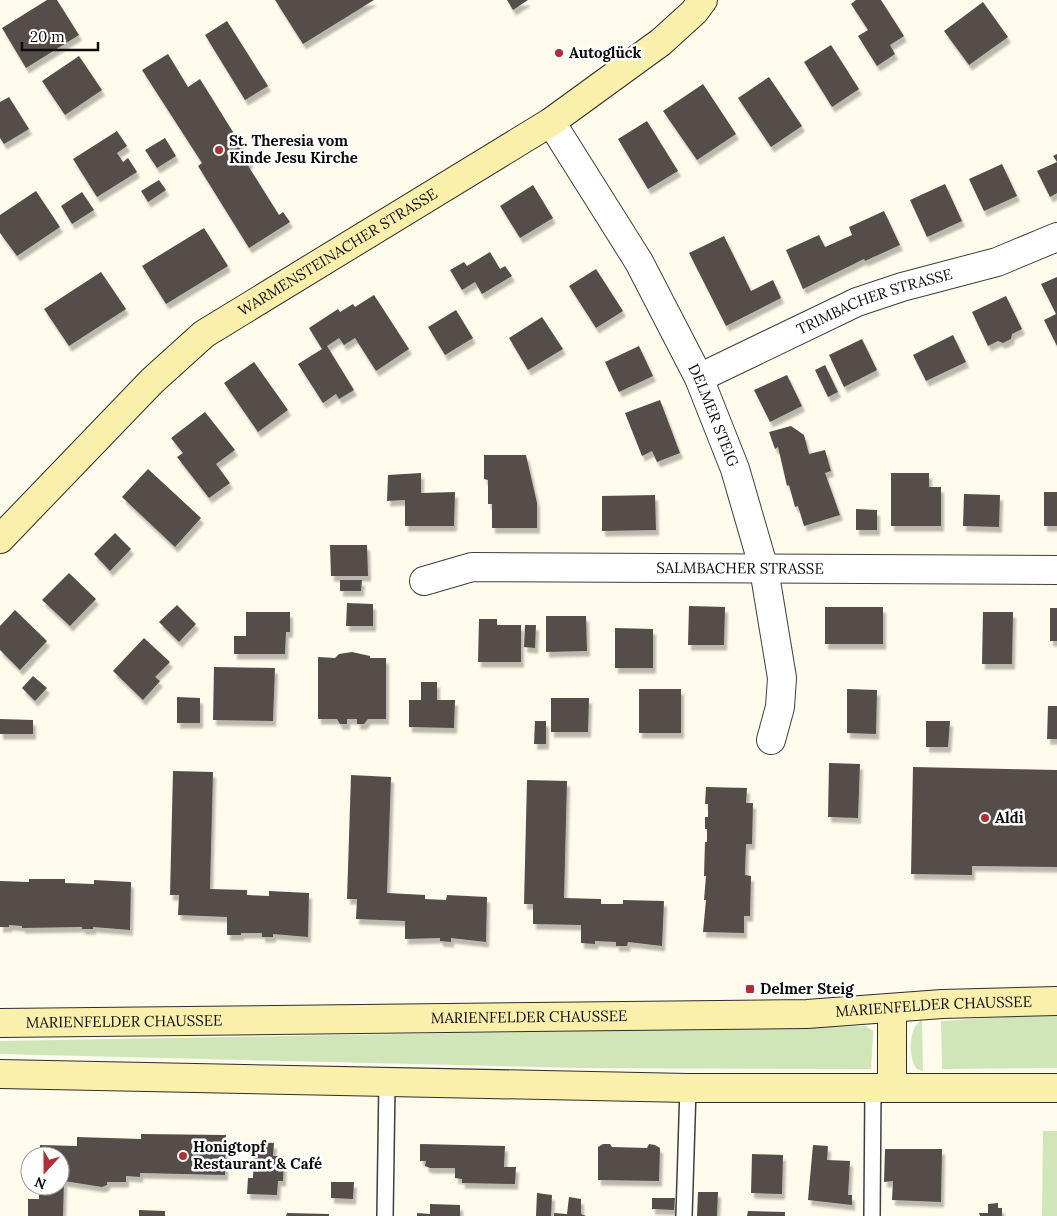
<svg xmlns="http://www.w3.org/2000/svg" width="1057" height="1216" font-family="Lora,serif">
  <style>
    .green { fill: #d0e6b8 }
    .building { fill: #544d49; filter: url(#shadow) }
    .lines { fill: none; stroke-linecap: round; stroke-linejoin: round }
    .lane-casing { stroke: #3f3f3f; stroke-width: 18 }
    .street-casing { stroke: #3f3f3f; stroke-width: 30 }
    .secondary-casing { stroke: #2e2e2e; stroke-width: 30 }
    .lane { stroke: #fff; stroke-width: 15 }
    .street { stroke: #fff; stroke-width: 28 }
    .secondary { stroke: #faf0ab; stroke-width: 28 }
    .poi-dot { fill: #b22d36; stroke: #fff; stroke-width: 2 }
    .labels { text-anchor: middle; stroke-width: 5; stroke-linejoin: round; paint-order: stroke }
    .poi-label { font-size: 15px; font-weight: bold; fill: #0c0c0c; stroke: #fff; text-anchor: start }
    .street-label { font-size: 15px; fill: #0c0c0c; stroke: #fff }
  </style>
  <defs>
    <filter id="shadow"><feDropShadow dx="3" dy="5.5" stdDeviation="1" flood-color="#0004"/></filter>
  </defs>
  <rect width="100%" height="100%" fill="#fefaec"/>
  <path class="green" d="M 1057,1014 L 1057,1068 L 942,1069 L 941,1021 Z
    M 922,1020 L 923,1071 L 917,1069 C 908,1059 908,1026 922,1020 Z
    M 866,1026 L 873,1031 L 873,1034 L 871,1069 L 580,1068 L 0,1054 L 0,1041 Z
    M 1043,1131 L 1057,1131 L 1057,1216 L 1042,1216 Z"/>
  <path class="building" d="M 47,0 L 57,0 L 79,35 L 26,68 L 2,28 Z
    M 275,0 L 374,0 L 303,44 Z
    M 507,0 L 528,0 L 513,10 Z
    M 856,0 L 881,0 L 904,36 L 890,45 L 895,54 L 877,66 L 858,36 L 868,30 L 851,4 Z
    M 983,2 L 1008,37 L 969,65 L 944,31 Z
    M 227,21 L 268,86 L 245,100 L 205,35 Z
    M 831,45 L 859,89 L 832,107 L 804,62 Z
    M 168,54 L 188,87 L 200,79 L 251,161 L 247,164 L 279,215 L 283,212 L 290,222 L 249,248 L 198,166 L 202,163 L 142,70 Z
    M 79,56 L 102,90 L 65,115 L 42,81 Z
    M 769,77 L 802,126 L 771,147 L 738,98 Z
    M 703,84 L 736,134 L 697,160 L 663,111 Z
    M 9,97 L 29,129 L 4,144 L 0,138 L 0,102 Z
    M 647,121 L 678,171 L 648,189 L 618,139 Z
    M 117,131 L 127,146 L 117,153 L 123,162 L 128,158 L 137,172 L 97,197 L 73,159 Z
    M 165,138 L 176,156 L 157,168 L 145,150 Z
    M 1057,154 L 1057,193 L 1050,197 L 1037,171 L 1057,162 L 1053,156 Z
    M 1002,164 L 1017,196 L 984,211 L 969,179 Z
    M 159,180 L 166,190 L 148,202 L 141,191 Z
    M 945,184 L 962,221 L 927,237 L 910,200 Z
    M 533,185 L 553,218 L 520,238 L 500,206 Z
    M 36,191 L 60,227 L 17,256 L 0,233 L 0,215 Z
    M 82,192 L 94,210 L 72,224 L 61,206 Z
    M 884,211 L 900,245 L 865,261 L 864,259 L 803,289 L 786,250 L 819,235 L 825,247 L 852,235 L 849,227 Z
    M 204,228 L 228,266 L 166,304 L 142,266 Z
    M 724,236 L 751,291 L 773,280 L 781,298 L 726,326 L 689,253 Z
    M 490,252 L 500,269 L 505,266 L 512,276 L 482,294 L 475,282 L 462,290 L 450,270 L 464,262 L 467,266 Z
    M 596,269 L 623,311 L 596,328 L 569,286 Z
    M 101,272 L 126,309 L 69,346 L 44,309 Z
    M 1057,277 L 1057,346 L 1044,320 L 1056,314 L 1041,284 Z
    M 374,295 L 409,349 L 376,371 L 355,338 L 344,345 L 339,338 L 327,346 L 354,390 L 339,399 L 336,394 L 323,403 L 298,364 L 322,349 L 309,328 L 338,309 L 340,312 L 353,304 L 355,307 Z
    M 1006,296 L 1022,329 L 1012,334 L 1011,339 L 1003,343 L 998,341 L 988,346 L 972,312 Z
    M 456,310 L 473,338 L 445,355 L 428,327 Z
    M 542,317 L 563,349 L 528,370 L 509,338 Z
    M 953,335 L 966,362 L 926,381 L 913,355 Z
    M 862,339 L 877,370 L 844,387 L 829,355 Z
    M 639,346 L 653,376 L 619,392 L 605,362 Z
    M 254,362 L 288,410 L 258,432 L 224,383 Z
    M 825,365 L 838,392 L 828,397 L 815,370 Z
    M 787,375 L 802,406 L 770,422 L 754,390 Z
    M 660,400 L 680,453 L 657,462 L 652,451 L 642,456 L 625,413 Z
    M 205,412 L 235,450 L 216,464 L 230,483 L 209,498 L 177,457 L 183,453 L 171,438 Z
    M 791,426 L 804,435 L 809,454 L 825,450 L 831,471 L 825,473 L 840,515 L 804,526 L 798,506 L 795,507 L 789,485 L 787,486 L 778,447 L 775,449 L 769,432 Z
    M 484,455 L 526,455 L 537,503 L 537,528 L 492,528 L 492,504 L 488,504 L 488,480 L 484,479 Z
    M 148,469 L 201,518 L 175,547 L 122,497 Z
    M 421,473 L 421,493 L 455,492 L 454,526 L 405,526 L 405,500 L 387,501 L 388,475 Z
    M 891,473 L 929,473 L 929,487 L 941,487 L 941,526 L 891,526 Z
    M 1044,492 L 1057,492 L 1057,526 L 1044,526 Z
    M 964,494 L 1000,495 L 999,527 L 963,526 Z
    M 655,495 L 656,530 L 602,531 L 602,496 Z
    M 856,509 L 877,510 L 877,530 L 856,530 Z
    M 115,533 L 131,549 L 110,571 L 94,554 Z
    M 330,545 L 367,545 L 368,576 L 331,576 Z
    M 69,573 L 96,599 L 70,626 L 42,600 Z
    M 340,580 L 362,580 L 361,591 L 340,591 Z
    M 347,603 L 373,604 L 373,626 L 346,626 Z
    M 177,605 L 196,624 L 179,642 L 159,622 Z
    M 689,606 L 725,607 L 724,645 L 688,645 Z
    M 825,607 L 883,607 L 883,644 L 825,644 Z
    M 1050,608 L 1057,608 L 1057,641 L 1050,641 Z
    M 15,610 L 47,641 L 20,670 L 0,650 L 0,626 Z
    M 246,612 L 290,612 L 290,632 L 286,632 L 285,654 L 234,654 L 234,636 L 246,636 Z
    M 983,612 L 1013,612 L 1012,664 L 982,664 Z
    M 546,616 L 586,616 L 587,651 L 546,652 Z
    M 479,619 L 497,619 L 497,625 L 521,625 L 521,662 L 478,662 Z
    M 525,625 L 536,625 L 535,648 L 524,647 Z
    M 615,628 L 653,629 L 653,668 L 615,668 Z
    M 144,638 L 170,662 L 155,677 L 160,681 L 143,700 L 113,671 Z
    M 352,652 L 370,656 L 370,658 L 386,658 L 386,719 L 368,719 L 364,724 L 357,724 L 357,719 L 347,719 L 347,724 L 340,724 L 337,719 L 318,719 L 318,657 L 335,658 L 339,654 Z
    M 214,667 L 275,668 L 273,721 L 213,720 Z
    M 33,676 L 47,688 L 35,701 L 22,688 Z
    M 421,682 L 437,682 L 437,700 L 455,700 L 454,728 L 409,727 L 409,700 L 421,700 Z
    M 639,689 L 681,689 L 681,733 L 639,733 Z
    M 847,689 L 877,690 L 876,734 L 847,733 Z
    M 177,697 L 200,698 L 200,723 L 177,723 Z
    M 551,698 L 589,698 L 588,732 L 551,732 Z
    M 1048,706 L 1057,706 L 1057,739 L 1047,739 Z
    M 0,719 L 33,720 L 33,734 L 0,734 Z
    M 535,721 L 546,721 L 546,744 L 534,744 Z
    M 926,721 L 950,721 L 948,747 L 926,747 Z
    M 829,763 L 860,764 L 858,818 L 828,817 Z
    M 913,767 L 1057,770 L 1057,867 L 972,866 L 972,875 L 911,874 Z
    M 173,771 L 213,772 L 210,889 L 247,890 L 247,895 L 269,896 L 269,891 L 309,893 L 308,937 L 273,934 L 273,937 L 262,937 L 262,933 L 241,933 L 241,935 L 227,935 L 227,917 L 178,915 L 179,895 L 170,895 Z
    M 351,775 L 391,777 L 387,893 L 425,895 L 425,899 L 446,900 L 447,895 L 487,897 L 486,942 L 451,938 L 451,942 L 440,941 L 440,938 L 405,939 L 405,921 L 356,919 L 357,899 L 347,899 Z
    M 527,780 L 567,781 L 564,898 L 601,899 L 601,904 L 623,904 L 623,900 L 664,901 L 662,946 L 628,942 L 627,946 L 616,946 L 616,942 L 595,941 L 595,944 L 581,943 L 581,925 L 533,924 L 533,904 L 524,904 Z
    M 706,787 L 747,788 L 746,803 L 753,803 L 752,844 L 746,844 L 745,875 L 751,876 L 750,916 L 744,916 L 744,933 L 703,932 L 706,900 L 704,900 L 706,876 L 704,876 L 705,842 L 707,842 L 707,829 L 705,829 L 705,817 L 708,817 L 708,804 L 705,804 Z
    M 29,879 L 65,879 L 65,883 L 94,884 L 94,880 L 131,882 L 130,930 L 93,927 L 93,929 L 82,929 L 82,927 L 22,928 L 22,926 L 9,925 L 9,927 L 0,927 L 0,881 L 29,882 Z
    M 141,1134 L 226,1135 L 225,1175 L 140,1173 L 140,1177 L 126,1176 L 126,1182 L 107,1182 L 107,1185 L 102,1187 L 64,1181 L 63,1216 L 28,1216 L 28,1199 L 39,1199 L 39,1186 L 60,1186 L 60,1156 L 40,1156 L 40,1145 L 77,1146 L 77,1137 L 141,1139 Z
    M 250,1142 L 274,1143 L 273,1156 L 284,1156 L 283,1181 L 278,1181 L 277,1195 L 247,1194 L 248,1178 L 253,1178 L 254,1154 L 249,1153 Z
    M 420,1144 L 505,1146 L 504,1167 L 516,1167 L 515,1184 L 462,1183 L 462,1179 L 455,1178 L 455,1168 L 430,1168 L 425,1166 L 426,1161 L 420,1161 Z
    M 603,1144 L 610,1144 L 612,1147 L 647,1148 L 649,1144 L 655,1145 L 660,1148 L 659,1181 L 598,1180 L 598,1147 Z
    M 813,1145 L 828,1146 L 827,1160 L 850,1161 L 848,1195 L 852,1195 L 852,1205 L 808,1200 Z
    M 885,1149 L 942,1149 L 941,1202 L 892,1200 L 893,1181 L 884,1182 Z
    M 752,1154 L 783,1155 L 782,1194 L 751,1193 Z
    M 331,1182 L 354,1182 L 353,1199 L 331,1198 Z
    M 698,1192 L 718,1192 L 717,1216 L 697,1216 Z
    M 537,1193 L 552,1195 L 551,1216 L 536,1216 Z
    M 569,1197 L 581,1199 L 581,1214 L 586,1216 L 554,1216 L 554,1213 L 567,1214 Z
    M 652,1198 L 675,1198 L 674,1210 L 652,1209 Z
    M 998,1203 L 998,1208 L 1002,1208 L 1002,1216 L 980,1216 L 979,1213 L 988,1213 L 988,1204 Z
    M 430,1204 L 460,1205 L 460,1216 L 417,1216 L 417,1213 L 430,1214 Z
    M 139,1210 L 165,1211 L 165,1216 L 139,1216 Z
    M 748,1211 L 785,1212 L 785,1216 L 747,1216 Z
    M 287,1213 L 329,1214 L 329,1216 L 286,1216 Z"/>
  <g class="lines">
    <g class="lane-casing">
      <path id="lane" d="M 385,1216 L 387,1083
        M 684,1216 L 688,1088
        M 872,1216 L 873,1089"/>
    </g>
    <g class="street-casing">
      <g id="street">
        <path id="s1" d="M 551,122 L 639,262 L 699,378 L 735,469 L 764,569 L 782,678 L 780,707 L 771,740"/>
        <path id="s2" d="M 699,378 L 857,302 L 902,287 L 997,262 L 1057,237"/>
        <path id="s3" d="M 424,581 L 472,567 L 1057,570"/>
      </g>
    </g>
    <g class="secondary-casing">
      <g id="secondary">
        <path id="s4" d="M 0,539 L 152,381 L 204,334 L 551,122 L 661,42 L 694,12 L 703,0"/>
        <path id="s5" d="M 0,1023 L 807,1014 L 942,1004 L 1057,1001"/>
        <path d="M 0,1074 L 688,1088 L 1057,1088"/>
        <path d="M 892,1088 L 892,1008"/>
      </g>
    </g>
    <use href="#lane" class="lane"/>
    <use href="#street" class="street"/>
    <use href="#secondary" class="secondary"/>
  </g>
  <g class="poi-dot">
    <circle cx="559" cy="53" r="5"/>
    <circle cx="219" cy="150" r="5"/>
    <circle cx="985" cy="818" r="5"/>
    <rect x="745" y="984" width="10" height="10" rx="2.5"/>
    <circle cx="183" cy="1156" r="5"/>
  </g>
  <g class="labels">
    <g class="poi-label">
      <text x="569" y="58">Autoglück</text>
      <text x="229" y="146">St. Theresia vom<tspan x="229" dy="17">Kinde Jesu Kirche</tspan></text>
      <text x="995" y="823">Aldi</text>
      <text x="760" y="994">Delmer Steig</text>
      <text x="193" y="1152">Honigtopf<tspan x="193" dy="17">Restaurant &amp; Café</tspan></text>
    </g>
    <g class="street-label">
      <text dy="5" stroke="none"><textPath href="#s4" startOffset="446">WARMENSTEINACHER STRASSE</textPath></text>
      <text dy="5" stroke="none"><textPath href="#s2" startOffset="192">TRIMBACHER STRASSE</textPath></text>
      <text dy="5" stroke="none"><textPath href="#s1" startOffset="336">DELMER STEIG</textPath></text>
      <text dy="5" stroke="none"><textPath href="#s3" startOffset="318">SALMBACHER STRASSE</textPath></text>
      <text dy="5" stroke="none"><textPath href="#s5" startOffset="934">MARIENFELDER CHAUSSEE</textPath></text>
      <text dy="5" stroke="none"><textPath href="#s5" startOffset="529">MARIENFELDER CHAUSSEE</textPath></text>
      <text dy="5" stroke="none"><textPath href="#s5" startOffset="124">MARIENFELDER CHAUSSEE</textPath></text>
    </g>
  </g>
  <g transform="translate(45 1171) rotate(201)"><circle r="24" fill="#ffffff" stroke="#9e9e9e"/>
  <path d="M0-4L9 19L0 12L-9 19Z" fill="#b22d36"/>
  <text y="-8" font-size="14" font-weight="bold" text-anchor="middle" fill="#0c0c0c">N</text>
  </g>
  <path d="M22 42v8h76v-8" fill="none" stroke="#0c0c0c" stroke-width="2.5"/>
  <text x="30" y="42" font-size="15" fill="#0c0c0c" stroke="#ffffff" stroke-width="4" paint-order="stroke">20 m</text>
</svg>
